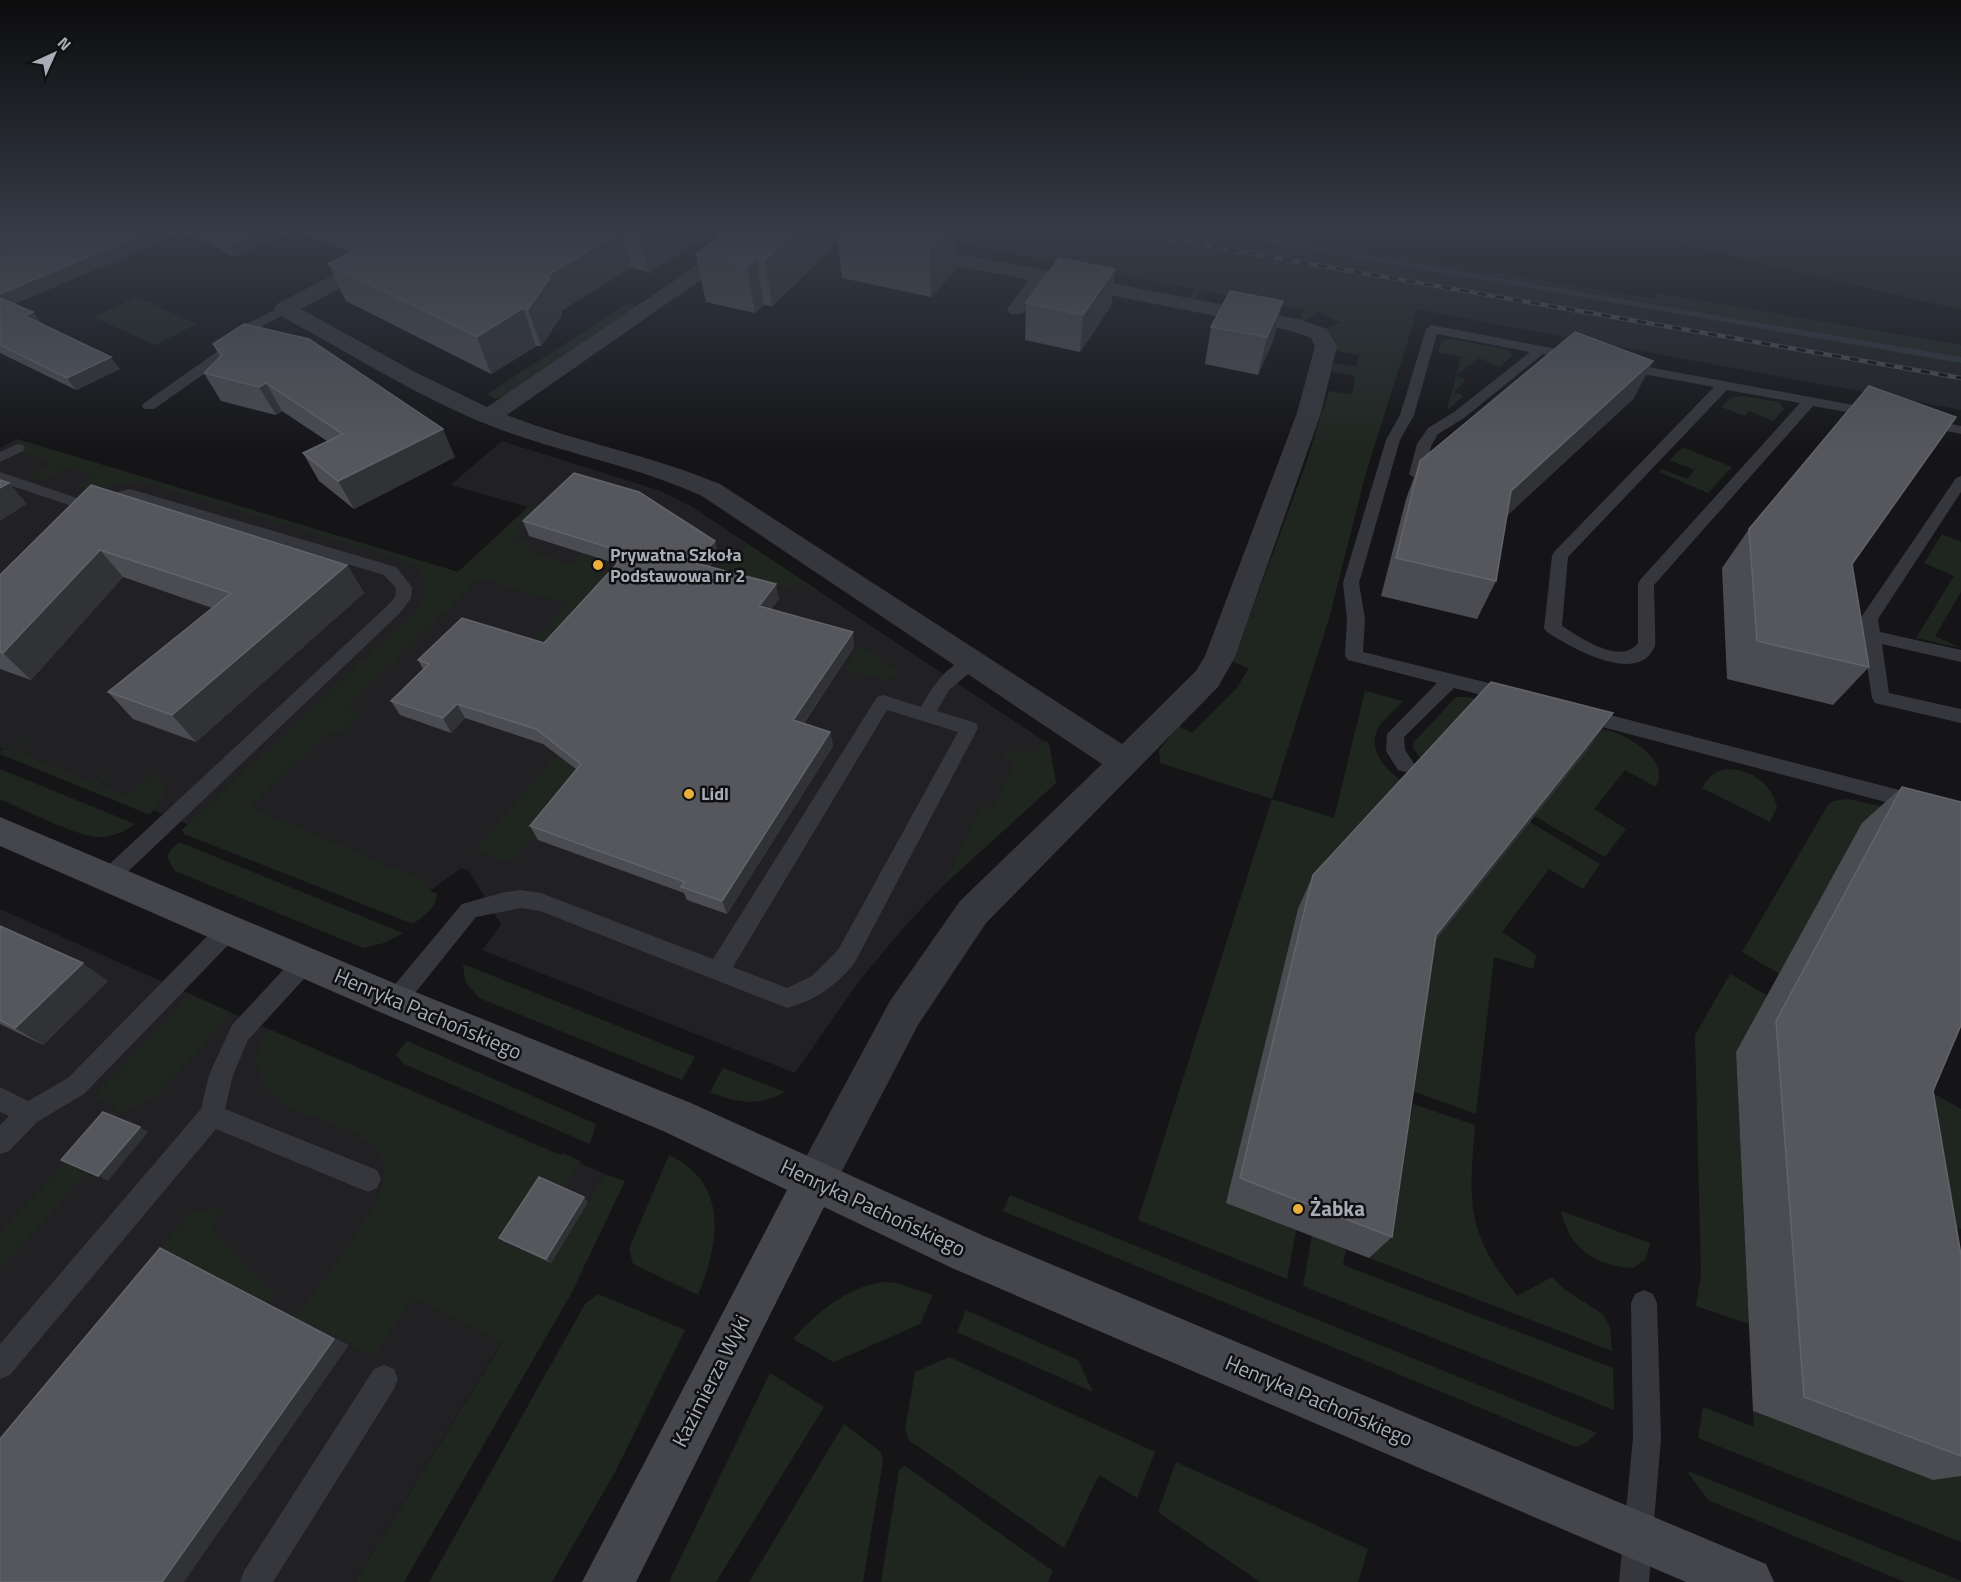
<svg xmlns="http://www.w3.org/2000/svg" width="1961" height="1582" font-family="'Titillium Web',sans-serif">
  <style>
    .built { fill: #212124 }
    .green { fill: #1f2620 }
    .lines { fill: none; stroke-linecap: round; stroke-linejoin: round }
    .stream { fill: #2e363c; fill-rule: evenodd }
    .lane { fill: #36373c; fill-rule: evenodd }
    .street { fill: #36373c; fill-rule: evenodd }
    .secondary { fill: #44464b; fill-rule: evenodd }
    .rail-casing { stroke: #4b4d52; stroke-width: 4.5 }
    .rail { stroke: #101012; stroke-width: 3; stroke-dasharray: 9; stroke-linecap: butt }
    .wall { fill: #4b4c52 }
    .shaded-wall { fill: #313236 }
    .building { fill: #55575c; stroke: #62646a; stroke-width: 1.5 }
    .poi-dot { fill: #e9af3a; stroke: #101012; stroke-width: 2 }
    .labels { text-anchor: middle; stroke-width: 5; stroke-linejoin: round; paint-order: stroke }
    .poi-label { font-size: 18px; font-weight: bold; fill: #a7acb6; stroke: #101012; text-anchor: start }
    .near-street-label { font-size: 21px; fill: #a7acb6; stroke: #101012 }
    .near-poi-label { font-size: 21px; font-weight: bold; fill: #a7acb6; stroke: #101012; text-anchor: start }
  </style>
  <rect width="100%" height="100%" fill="#151517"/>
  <path class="built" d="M 992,231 L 1256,231 L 1961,351 L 1961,410 Z
    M 17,439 L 458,572 L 528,507 L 450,485 L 502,441 L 658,490 L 689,505 L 1049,744 L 1056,783 L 945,884 L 905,926 L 859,981 L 795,1073 L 482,950 L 501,925 L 469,871 L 461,868 L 430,891 L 409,914 L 0,748 L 0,448 Z
    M 0,909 L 250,1021 L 605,1174 L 355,1582 L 0,1582 Z"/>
  <path class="green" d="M 895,231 L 992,231 L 1418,308 L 1365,476 L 1330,615 L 1272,799 L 1334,818 L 1365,691 L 1403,701 C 1396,709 1386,717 1380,725 C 1363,751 1390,774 1409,786 L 1226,1202 L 1296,1230 L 1287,1279 L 1138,1220 L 1272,799 L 1160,763 L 1159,750 L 1179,726 L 1192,733 L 1236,689 L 1249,668 L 1233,662 L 1306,463 L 1329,391 L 1352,394 L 1355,376 L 1332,372 L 1333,363 L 1356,366 L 1359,355 L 1336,351 L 1335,340 L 1324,329 L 1341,323 L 1319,312 L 1304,321 L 1299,320 L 1303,310 L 1201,290 L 1196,300 L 1189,299 L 1194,289 Z
    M 1627,231 L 1961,231 L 1961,310 Z
    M 1657,293 L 1961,345 L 1961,365 L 1657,312 Z
    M 136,297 L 197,324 L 155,345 L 93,317 Z
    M 628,303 L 639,306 L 510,393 L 495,399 L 487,394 Z
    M 1452,339 L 1506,349 L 1513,355 L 1500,367 L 1479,358 L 1456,376 L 1466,380 L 1454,392 L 1464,396 L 1447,410 L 1461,357 L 1438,352 L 1442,341 Z
    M 1742,396 L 1779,402 L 1784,409 L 1773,421 L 1749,411 L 1745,416 L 1721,407 L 1731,398 Z
    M 17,439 L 458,572 L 528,507 L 544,511 L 515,538 L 532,544 L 526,551 L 571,564 L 582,553 L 597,557 L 599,558 L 592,563 L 672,625 L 731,557 L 737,558 L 748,544 L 816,589 L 795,584 L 791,588 L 760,579 L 749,591 L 738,588 L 537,841 L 530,840 L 514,859 L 508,863 L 475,850 L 627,673 L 531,643 L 568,604 L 479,578 L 347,707 L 362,712 L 341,734 L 330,731 L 249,807 L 424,881 L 430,891 L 437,894 C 436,908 424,916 413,924 L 184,834 L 182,830 L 421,606 C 427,583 430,574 405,561 L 141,481 L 87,490 L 75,488 L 93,476 L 65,467 L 44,480 L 31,476 L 53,462 L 21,452 Z
    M 1682,447 L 1732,467 L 1708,493 L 1659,472 L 1662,469 L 1687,479 L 1694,470 L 1670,460 Z
    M 1942,534 L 1961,542 L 1961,592 L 1935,636 L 1961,648 L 1916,638 L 1954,576 L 1924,563 Z
    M 860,646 L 895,670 L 895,674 L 886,680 L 845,669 Z
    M 1456,697 L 1468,697 L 1617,733 C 1636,742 1669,761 1656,787 L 1625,770 L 1594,809 L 1626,829 L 1605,857 L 1534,816 L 1429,765 L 1419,757 L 1413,747 L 1414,742 Z
    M 24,735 L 30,737 L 13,750 L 93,783 L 110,769 L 114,771 L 98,785 L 126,797 L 153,773 L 164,781 L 164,795 L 150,815 L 0,754 L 1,749 L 5,750 Z
    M 1046,741 L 1049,744 L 1056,783 L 944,884 L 981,806 L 993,809 L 1014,763 L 1004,759 L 1008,751 L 1015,749 L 1030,754 Z
    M 0,769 L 135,824 C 124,832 110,838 96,837 C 75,835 22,809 0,799 Z
    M 1730,769 C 1754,772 1771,783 1777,807 L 1770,822 L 1702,788 C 1710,775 1715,770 1730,769 Z
    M 1848,799 L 1961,824 L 1780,974 L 1742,952 L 1828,805 L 1833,801 Z
    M 1530,822 L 1600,864 L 1583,889 L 1549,869 L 1502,932 L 1536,955 L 1533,969 L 1494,957 L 1476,1114 L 1396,1085 L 1415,967 Z
    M 179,842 L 403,933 L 384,943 L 363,948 L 175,871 L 167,857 L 170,850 Z
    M 463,964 L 695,1057 L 682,1080 L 479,998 L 465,981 Z
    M 1730,974 L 1768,996 L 1736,1052 L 1749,1324 L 1696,1306 L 1701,1274 L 1695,1035 Z
    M 190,994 L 232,1013 L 158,1094 L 112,1117 L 88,1172 L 0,1269 L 0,1233 L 117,1107 L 95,1096 Z
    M 269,1029 L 560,1156 L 562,1153 L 581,1161 L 562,1191 L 505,1243 L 551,1263 L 605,1174 L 625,1181 L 571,1294 L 404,1582 L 355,1582 L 502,1343 L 413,1297 L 373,1356 L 296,1318 C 318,1286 381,1211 385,1175 C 390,1126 299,1122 272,1095 C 268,1090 264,1081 261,1075 C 253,1058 258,1043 269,1029 Z
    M 407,1041 L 596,1124 L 590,1144 L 404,1064 L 396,1055 Z
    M 723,1068 L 785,1092 C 759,1107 736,1103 710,1092 Z
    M 1903,1076 L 1961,1109 L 1961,1229 L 1945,1224 Z
    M 1413,1104 L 1475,1125 C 1469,1205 1465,1230 1517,1296 L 1552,1277 L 1565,1290 L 1603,1314 L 1610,1327 L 1612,1351 L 1369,1258 L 1392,1111 L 1411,1117 Z
    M 669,1155 C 730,1184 719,1243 698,1295 L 633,1264 L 629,1249 Z
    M 1010,1195 L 1597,1433 L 1586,1443 L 1575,1447 L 1003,1211 Z
    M 219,1208 L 225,1212 L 210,1227 L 274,1294 L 268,1303 L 178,1257 L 153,1257 L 191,1212 Z
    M 1561,1211 L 1650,1243 L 1646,1259 L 1633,1268 C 1595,1266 1570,1249 1561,1211 Z
    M 1312,1236 L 1346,1249 L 1343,1265 L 1613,1368 L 1614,1410 L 1303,1286 Z
    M 883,1282 L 896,1283 L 933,1295 L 920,1324 L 834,1362 L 793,1339 C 819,1311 845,1288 883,1282 Z
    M 598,1294 L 685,1330 L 615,1472 L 552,1582 L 429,1582 L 585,1304 Z
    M 966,1310 L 1078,1360 L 1093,1392 L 957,1332 Z
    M 1961,1316 L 1961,1542 L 1698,1438 L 1703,1407 L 1754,1427 L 1753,1411 L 1933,1479 Z
    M 949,1357 L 1155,1452 L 1137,1498 L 1099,1475 L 1064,1548 L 909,1440 L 905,1429 L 915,1372 Z
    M 770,1373 L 824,1407 L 716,1582 L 669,1582 Z
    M 844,1424 L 881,1452 L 883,1462 L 863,1582 L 749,1582 Z
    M 1176,1462 L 1368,1549 L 1358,1582 L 1260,1582 L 1158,1512 Z
    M 905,1466 L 1053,1571 L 1048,1582 L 881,1582 L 899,1470 Z
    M 1686,1470 L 1961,1581 L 1961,1582 L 1905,1582 L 1708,1500 Z"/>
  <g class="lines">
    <path class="stream" d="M 1203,231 L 1221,231 L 1961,357 L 1961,363 Z"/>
    <path class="lane" d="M 285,305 L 291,309 L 289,312 L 244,336 L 228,357 L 154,409 L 144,409 L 142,406 L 144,403 L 218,351 L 234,330 Z
      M 1432,325 L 1577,353 L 1584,357 L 1577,361 L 1543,354 L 1464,418 L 1438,434 L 1432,444 L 1423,474 L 1416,479 L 1409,474 L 1417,444 L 1428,428 L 1454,412 L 1530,352 L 1437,334 L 1414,415 L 1400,440 L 1359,583 L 1365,619 L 1363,652 L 1509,688 L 1515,690 L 1518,695 L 1515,700 L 1509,702 L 1454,688 L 1404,737 L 1405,750 L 1415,765 L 1412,770 L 1405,772 L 1398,770 L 1386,751 L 1387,734 L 1437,683 L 1348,660 L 1345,656 L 1347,619 L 1343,583 L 1386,440 L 1400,415 L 1426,329 Z
      M 1621,362 L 1875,409 L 1882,413 L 1875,417 L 1813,406 L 1654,585 C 1654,594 1656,642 1655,646 C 1638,687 1570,647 1547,632 L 1544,628 L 1552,556 L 1554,552 L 1714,387 L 1616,369 L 1614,366 L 1616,363 ZM 1727,390 L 1800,403 L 1640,580 L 1638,584 L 1638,643 C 1620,666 1580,637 1562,626 L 1568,557 Z
      M 1922,418 L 1961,426 L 1961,434 L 1917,425 L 1915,422 L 1917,419 Z
      M 18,444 L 23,445 L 25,448 L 23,451 L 0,462 L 0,452 Z
      M 0,472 L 89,502 L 91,499 L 130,489 L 396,567 L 412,587 L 411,598 L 400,613 L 116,883 L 109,886 L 102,883 L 99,877 L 102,871 L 388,605 L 395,597 L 396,588 L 384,575 L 130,499 L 94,506 L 86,511 L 81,509 L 0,482 Z
      M 1961,476 L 1961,492 L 1878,619 L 1880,632 L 1961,650 L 1961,662 L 1882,644 L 1889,693 L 1961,709 L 1961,723 L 1875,703 L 1872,698 L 1860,619 L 1956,478 Z
      M 972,656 L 978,658 L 981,662 L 978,666 L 949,690 L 937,711 L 976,723 L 978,728 L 854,964 C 835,986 815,1001 787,1008 L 540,911 L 521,908 L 476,917 L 403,1008 L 395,1011 L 387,1008 L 384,1001 L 387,994 L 462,904 L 505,892 L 521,890 L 541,893 L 713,959 L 877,697 L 883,695 L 921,707 C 933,686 948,663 972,656 ZM 887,710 L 958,732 L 838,950 L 812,976 L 787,988 L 733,967 Z
      M 1583,708 L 1961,806 L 1961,822 L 1576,720 L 1574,715 L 1576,710 Z
      M 229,920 L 237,922 L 240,929 L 237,936 L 84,1094 L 37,1122 L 9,1151 L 0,1154 L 0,1125 L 9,1116 L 0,1112 L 0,1087 L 28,1101 L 68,1078 L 221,922 Z
      M 305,952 L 313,955 L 316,962 L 313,969 L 248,1040 L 233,1075 L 225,1109 L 377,1170 L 381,1179 L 377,1188 L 368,1192 L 216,1129 L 10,1375 L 0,1379 L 0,1344 L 201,1109 L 209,1075 L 232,1025 L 297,955 Z
      M 1644,1290 L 1653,1294 L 1657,1303 L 1661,1438 L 1649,1582 L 1619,1582 L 1633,1438 L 1631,1303 L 1635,1294 Z
      M 384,1365 L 394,1369 L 398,1379 L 394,1389 L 273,1582 L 240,1582 L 244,1571 L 374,1369 Z"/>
    <path class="street" d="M 417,231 L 442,231 L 439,235 L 301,309 L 413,371 L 487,407 L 748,231 L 771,231 L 507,415 C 577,442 651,455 720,484 L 1122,744 L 1196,671 L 1205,656 L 1297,413 L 1315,346 L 1311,338 L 1292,331 L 1048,283 C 1038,297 1029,318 1010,314 L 1007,309 L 1029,280 L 810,237 L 803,235 L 800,231 L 840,231 L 1298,319 L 1327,329 L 1337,346 L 1321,413 L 1235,657 L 1218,687 L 986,923 L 918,1025 L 829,1196 L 814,1202 L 799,1196 L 793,1181 L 890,1001 L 960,901 L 1102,764 L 702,496 C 634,465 560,453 491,426 C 416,396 348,352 277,314 L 274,309 L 277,304 Z"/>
    <path class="secondary" d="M 0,817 L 408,989 L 691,1103 L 984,1236 L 1766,1564 L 1774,1582 L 1686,1582 L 952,1268 L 824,1207 L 636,1582 L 582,1582 L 787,1190 L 663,1131 L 382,1013 L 0,846 Z"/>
    <g class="rail-casing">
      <path id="rail" d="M 1123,231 L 1961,378"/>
    </g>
    <use href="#rail" class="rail"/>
  </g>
  <path class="wall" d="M 0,231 L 714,231 L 649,273 L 631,267 L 561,311 L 562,315 L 541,346 L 536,346 L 491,374 L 346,301 L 328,264 L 353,252 L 293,231 L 234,256 L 183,232 L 14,304 L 33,312 L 41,323 L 120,369 L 76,390 L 0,353 L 0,256 L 3,254 L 0,253 Z
    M 725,231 L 829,231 L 831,249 L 772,306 L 764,305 L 755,313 L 706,302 L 696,255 Z
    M 839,231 L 956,231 L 957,268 L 931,297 L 842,278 L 837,232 Z
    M 1115,269 L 1111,306 L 1080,352 L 1025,340 L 1026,303 Z
    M 1211,327 L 1274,338 L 1258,375 L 1205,364 Z
    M 213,344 L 455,457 L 354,509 L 319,481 L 303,453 L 327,441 L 282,411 L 276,415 L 221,401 L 204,373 L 220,357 Z
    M 1653,361 L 1633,399 L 1506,516 L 1496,581 L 1477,619 L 1381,596 L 1406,499 L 1420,461 Z
    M 91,485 L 347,565 L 364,593 L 196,742 L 133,719 L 108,692 L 212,608 L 123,577 L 31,680 L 0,669 L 0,575 Z
    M 523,521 L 715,541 L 718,556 L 709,567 L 779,599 L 771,609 L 854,647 L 804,723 L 830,732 L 833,746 L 727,914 L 687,900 L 684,893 L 538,840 L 530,826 L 576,769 L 543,744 L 465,718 L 451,733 L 400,715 L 391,701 L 423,669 L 418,660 L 544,643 L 617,564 L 529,536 Z
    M 1749,529 L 1852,564 L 1869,667 L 1833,705 L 1727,679 L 1722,568 Z
    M 1613,713 L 1587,750 L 1435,941 L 1392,1237 L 1369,1258 L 1226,1203 L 1298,909 L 1313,875 Z
    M 1902,787 L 1933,1091 L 1961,1255 L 1961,1476 L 1933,1480 L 1753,1411 L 1736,1052 L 1862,823 Z
    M 0,926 L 108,981 L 43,1045 L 0,1024 Z
    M 588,1202 L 551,1263 L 505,1242 L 499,1238 Z"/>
  <path class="shaded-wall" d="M 150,231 L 182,231 L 183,232 L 5,308 L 0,302 L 0,294 Z
    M 259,231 L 293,231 L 234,256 L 228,244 Z
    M 622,231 L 631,267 L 561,311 L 562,315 L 541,346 L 528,309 L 545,277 Z
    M 649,231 L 714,231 L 649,273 L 640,237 Z
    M 797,231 L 829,231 L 831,249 L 772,306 L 765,260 Z
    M 948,231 L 956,231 L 957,268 L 931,297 L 929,250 Z
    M 377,235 L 382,247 L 365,256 L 359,244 Z
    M 756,258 L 764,305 L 755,313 L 747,266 Z
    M 1115,269 L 1111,306 L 1080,352 L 1083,315 Z
    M 1283,301 L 1274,338 L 1258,375 L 1267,337 Z
    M 523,308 L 536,346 L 491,374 L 477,337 Z
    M 33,312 L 42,325 L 25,316 Z
    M 111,357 L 120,369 L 76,390 L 67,378 Z
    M 1653,361 L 1633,399 L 1493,529 L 1511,491 Z
    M 266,383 L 282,411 L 276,415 L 259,387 Z
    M 443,429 L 455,457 L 354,509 L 338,481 Z
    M 9,483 L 27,504 L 0,521 L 0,488 Z
    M 715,541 L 718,556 L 699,578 L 695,563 Z
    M 100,550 L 123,577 L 31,680 L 3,653 Z
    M 347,565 L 364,593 L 196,742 L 172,715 Z
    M 776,584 L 779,599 L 762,621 L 759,606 Z
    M 853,632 L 854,647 L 796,734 L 793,720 Z
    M 457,704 L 465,718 L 451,733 L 443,718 Z
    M 1613,713 L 1587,750 L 1415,967 L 1436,935 Z
    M 830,732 L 833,746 L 727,914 L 722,901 Z
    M 83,963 L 108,981 L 43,1045 L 15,1028 Z
    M 140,1127 L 148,1132 L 108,1181 L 98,1176 Z
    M 584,1197 L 588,1202 L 551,1263 L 546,1259 Z
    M 160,1248 L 178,1257 L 349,1345 L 184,1582 L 162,1582 Z"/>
  <path class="building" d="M 0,231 L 150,231 L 0,294 L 0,256 L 15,250 L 0,244 Z
    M 199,231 L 259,231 L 228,244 Z
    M 322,231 L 375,231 L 377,235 L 359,244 Z
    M 382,231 L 649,231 L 640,237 L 622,231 L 545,277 L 550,278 L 528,309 L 523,308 L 477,337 L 328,264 L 389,233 Z
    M 725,231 L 797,231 L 765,260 L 756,258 L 747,266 L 696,255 Z
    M 839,231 L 948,231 L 929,250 L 837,232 Z
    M 1059,258 L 1115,269 L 1083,315 L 1026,303 Z
    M 1230,291 L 1283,301 L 1267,337 L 1211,327 Z
    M 0,298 L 33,312 L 25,316 L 111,357 L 67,378 L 0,345 Z
    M 244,324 L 309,339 L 443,429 L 338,481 L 303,453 L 343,434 L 266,383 L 259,387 L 204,373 L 222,355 L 213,344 Z
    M 1575,332 L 1653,361 L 1511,491 L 1496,581 L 1396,558 L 1420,461 Z
    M 1869,386 L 1956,417 L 1852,564 L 1869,667 L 1757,641 L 1749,529 Z
    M 574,473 L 639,492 L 715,541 L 695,563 L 776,584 L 759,606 L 853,632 L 793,720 L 830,732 L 722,901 L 681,887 L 685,882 L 530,826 L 581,764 L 536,729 L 457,704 L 443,718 L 391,701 L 429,664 L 418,660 L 462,618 L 544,643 L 627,553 L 523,521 Z
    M 0,480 L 9,483 L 0,488 Z
    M 91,485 L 347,565 L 172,715 L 108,692 L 231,593 L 100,550 L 3,653 L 0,652 L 0,575 Z
    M 1491,682 L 1613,713 L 1436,935 L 1392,1237 L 1240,1178 L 1313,875 Z
    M 1902,787 L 1961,802 L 1961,1025 L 1933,1091 L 1961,1255 L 1961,1456 L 1804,1397 L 1776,1021 Z
    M 0,926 L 83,963 L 15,1028 L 0,1020 Z
    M 103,1112 L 140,1127 L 98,1176 L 61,1160 Z
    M 539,1177 L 584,1197 L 546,1259 L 499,1238 Z
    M 160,1248 L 334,1339 L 162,1582 L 0,1582 L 0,1439 Z"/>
  <linearGradient id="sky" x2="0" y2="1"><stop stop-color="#0c0c0d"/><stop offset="0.51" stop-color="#353b47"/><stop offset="1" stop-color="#353b47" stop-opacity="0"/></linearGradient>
  <rect width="1961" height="452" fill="url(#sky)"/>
  <g class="poi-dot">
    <circle cx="598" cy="565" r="6"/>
    <circle cx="689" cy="794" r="6"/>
    <circle cx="1298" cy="1209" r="6"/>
  </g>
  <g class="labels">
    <g class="poi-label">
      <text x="610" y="561">Prywatna Szkoła<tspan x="610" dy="21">Podstawowa nr 2</tspan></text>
      <text x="701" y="800">Lidl</text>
    </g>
    <g class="near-street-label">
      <text transform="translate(428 1014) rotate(23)" y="7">Henryka Pachońskiego</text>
      <text transform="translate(873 1208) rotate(25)" y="7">Henryka Pachońskiego</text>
      <text transform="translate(711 1381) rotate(-63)" y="7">Kazimierza Wyki</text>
      <text transform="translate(1319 1401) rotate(23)" y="7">Henryka Pachońskiego</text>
    </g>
    <g class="near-poi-label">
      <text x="1310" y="1216">Żabka</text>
    </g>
  </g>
  <g transform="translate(54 54) rotate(45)" stroke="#101012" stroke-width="4.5" paint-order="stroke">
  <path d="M0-4.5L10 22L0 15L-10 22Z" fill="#a7acb6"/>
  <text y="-9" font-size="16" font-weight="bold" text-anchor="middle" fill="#a7acb6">N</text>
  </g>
</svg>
